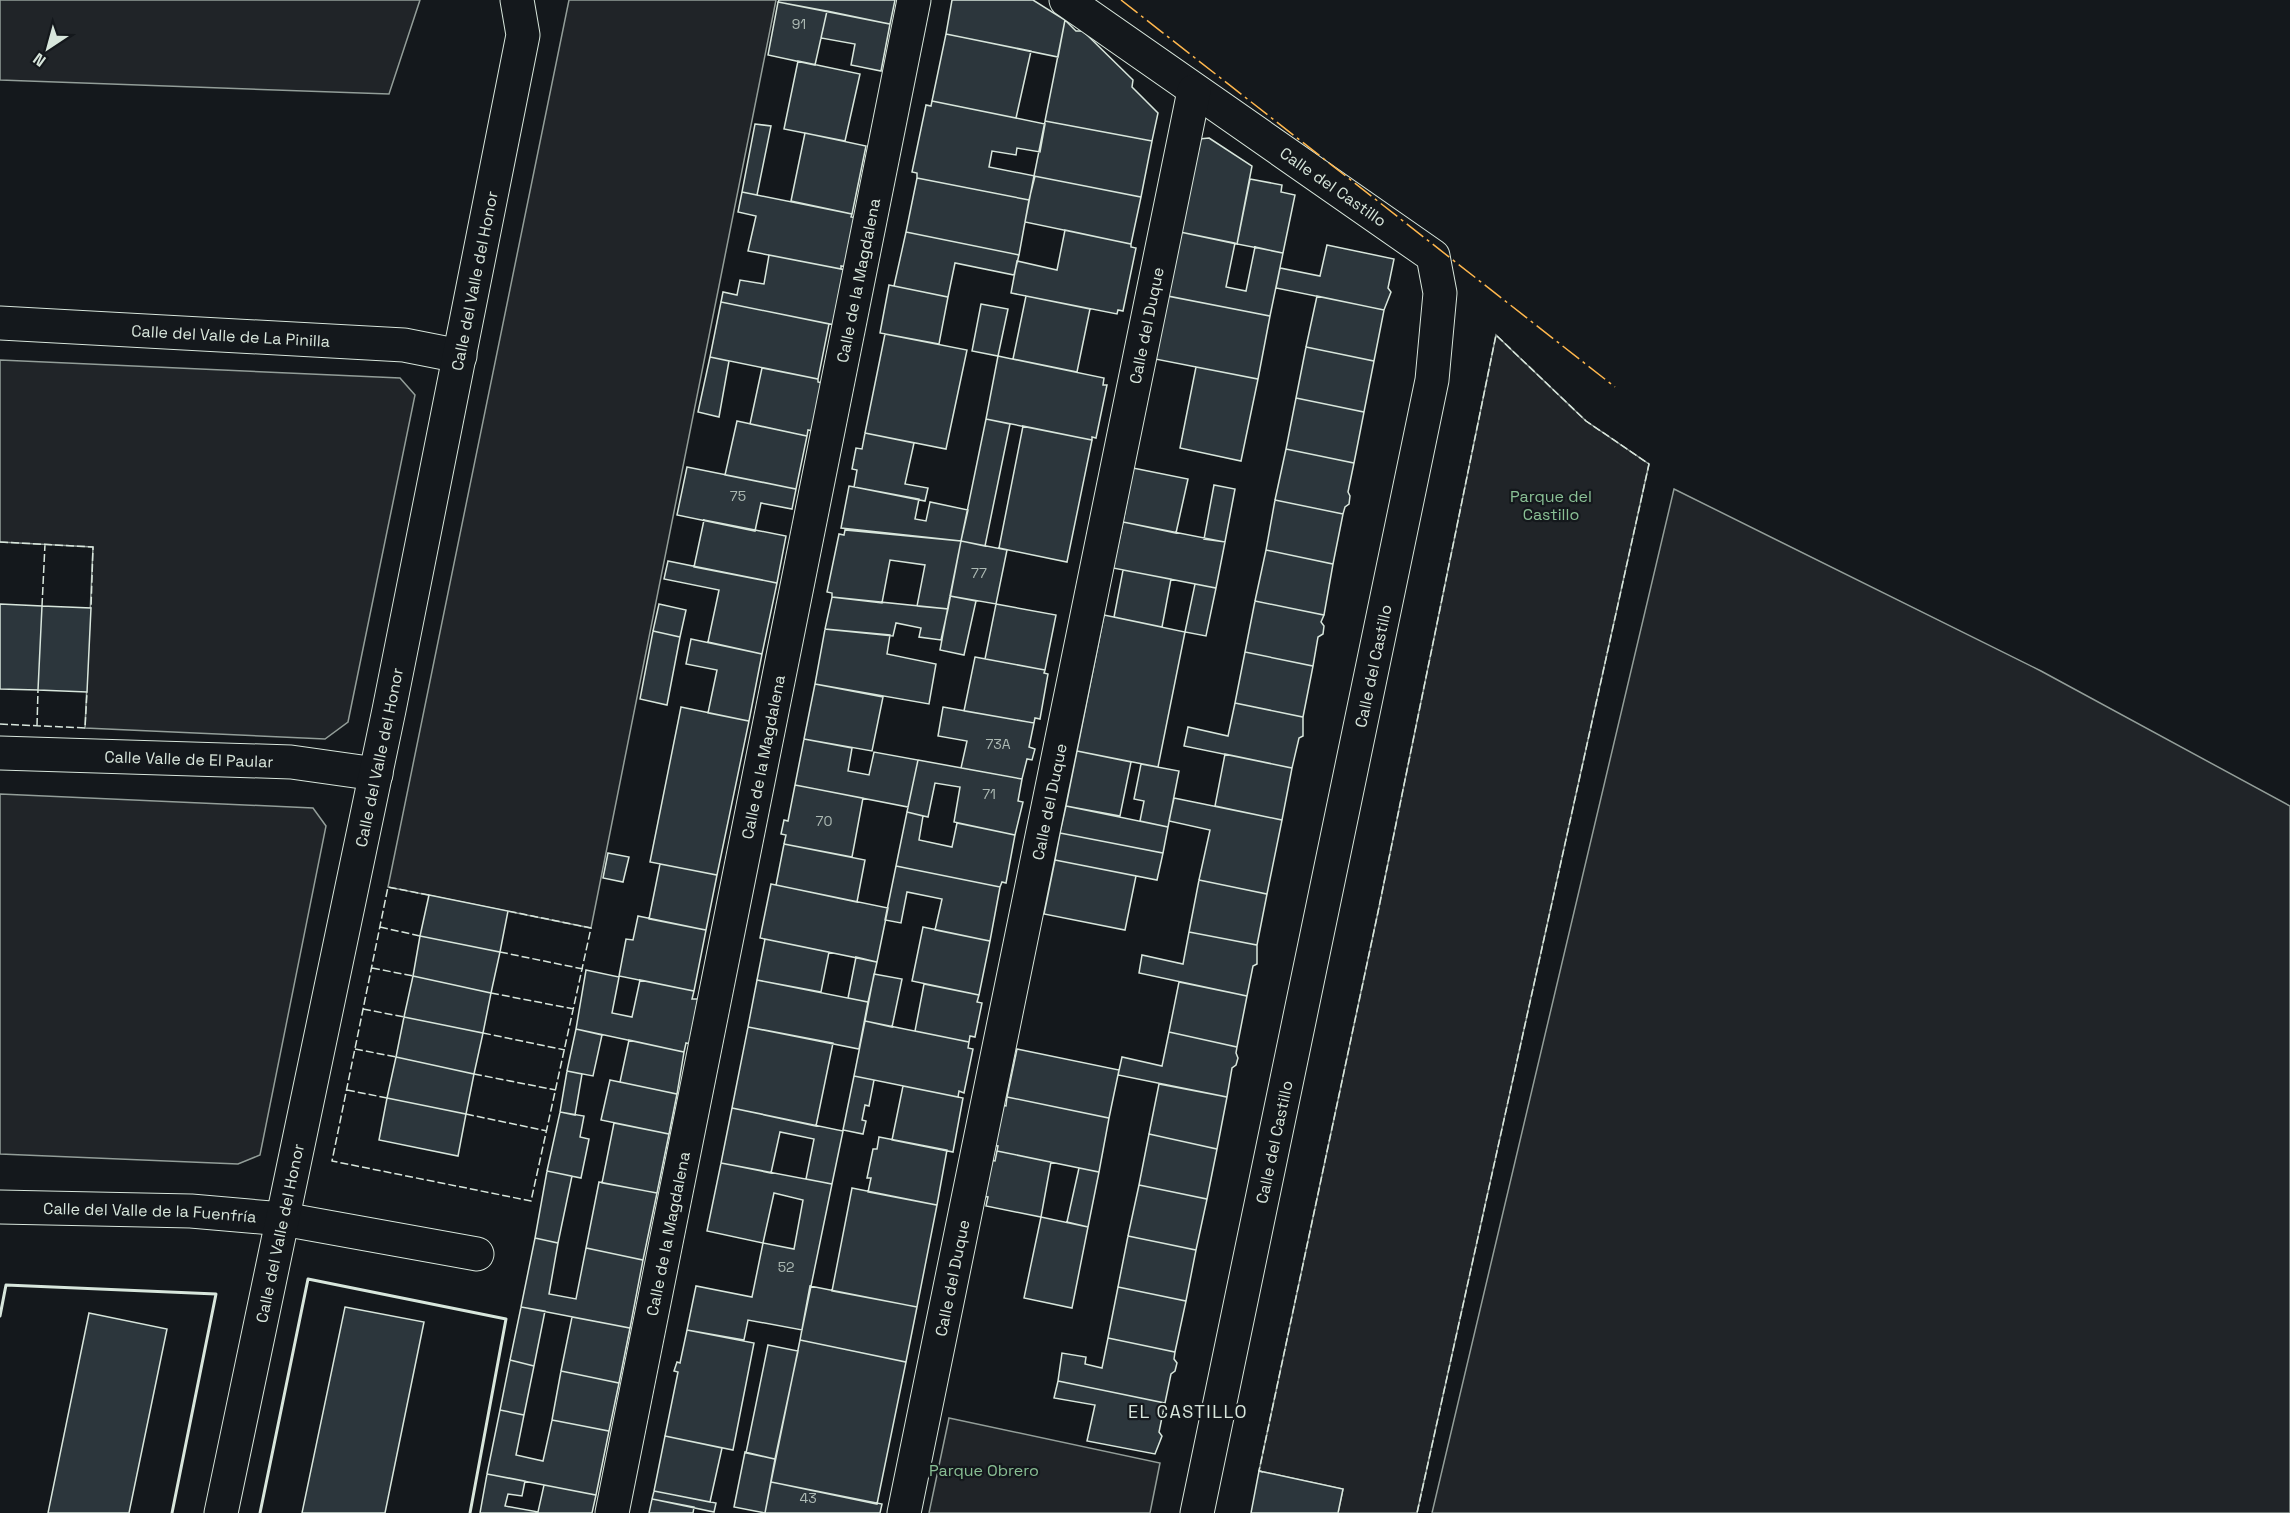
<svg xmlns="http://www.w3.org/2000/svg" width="2290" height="1513" font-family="'Space Grotesk',sans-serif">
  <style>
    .green { fill: #202428; stroke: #939e99; stroke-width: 1.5 }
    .building { fill: #2c363c; stroke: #d8e6dc; stroke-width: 1.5; fill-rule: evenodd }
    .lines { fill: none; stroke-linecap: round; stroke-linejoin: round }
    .minor-casing { stroke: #d8e6dc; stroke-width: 35 }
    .minor { stroke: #14181c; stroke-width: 33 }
    .fence { stroke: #d8e6dc; stroke-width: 1.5; stroke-dasharray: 8 3; stroke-linecap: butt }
    .wall { stroke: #d8e6dc; stroke-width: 3 }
    .power { stroke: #ffb74d; stroke-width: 1.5; stroke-dasharray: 21 4.5 3 4.5; stroke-linecap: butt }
    .labels { text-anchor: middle; stroke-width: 4.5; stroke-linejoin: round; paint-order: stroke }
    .number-label { font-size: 14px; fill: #adbab4 }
    .street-label { font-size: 16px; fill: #d8e6dc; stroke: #14181c }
    .park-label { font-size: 16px; fill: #8ac095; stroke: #14181c }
    .neighbourhood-label { font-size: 18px; letter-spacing: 1.5px; fill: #d8e6dc; stroke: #14181c }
  </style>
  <rect width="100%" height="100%" fill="#14181c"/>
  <path class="green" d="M 0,0 L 420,0 L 389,94 L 0,80 Z
    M 569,0 L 776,0 L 591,928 L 388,887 Z
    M 1496,335 L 1586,421 L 1649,464 L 1417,1513 L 1338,1513 L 1343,1489 L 1259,1471 L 1378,912 Z
    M 0,360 L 400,378 L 415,395 L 348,722 L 325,739 L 85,728 L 93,547 L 0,542 Z
    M 1674,489 L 2041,671 L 2290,806 L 2290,1513 L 1432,1513 Z
    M 0,794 L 313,808 L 326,826 L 260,1155 L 238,1164 L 0,1154 Z
    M 949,1418 L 1160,1463 L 1150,1513 L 929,1513 Z"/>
  <path class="building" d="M 779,0 L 895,0 L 890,24 L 778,2 Z
    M 952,0 L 1033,0 L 1065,20 L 1058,57 L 946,34 Z
    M 778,2 L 827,11 L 815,65 L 768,55 Z
    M 827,11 L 890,24 L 881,71 L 851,65 L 855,44 L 821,38 Z
    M 1065,20 L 1076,31 L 1083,31 L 1133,80 L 1132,87 L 1158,113 L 1152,141 L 1045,121 Z
    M 946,34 L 1031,51 L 1016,118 L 932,101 Z
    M 798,61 L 860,74 L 845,141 L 784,129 Z
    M 932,101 L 1045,124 L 1040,152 L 1017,148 L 1016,155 L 992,151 L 989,167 L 1035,176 L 1029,200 L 917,178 L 917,173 L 912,172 L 926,105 L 931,106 Z
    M 1045,121 L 1152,141 L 1141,197 L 1034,176 Z
    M 755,124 L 771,126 L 757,195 L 742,192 Z
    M 805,133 L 866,146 L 852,214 L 791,201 Z
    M 1209,138 L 1252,166 L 1237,244 L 1175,231 L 1199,139 Z
    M 1034,176 L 1141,197 L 1131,244 L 1025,222 Z
    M 917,178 L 1029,200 L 1019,255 L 906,232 Z
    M 1250,179 L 1282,185 L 1281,192 L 1295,195 L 1283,253 L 1237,244 Z
    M 742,192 L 852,214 L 851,217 L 857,218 L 847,267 L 841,266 L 841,269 L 748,251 L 756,216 L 738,212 Z
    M 1065,230 L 1131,244 L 1131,247 L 1136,248 L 1123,311 L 1118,310 L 1117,314 L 1011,293 L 1017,261 L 1057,270 Z
    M 906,232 L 1019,255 L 1014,275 L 955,263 L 948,297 L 894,286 Z
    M 1180,232 L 1235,243 L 1226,287 L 1246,291 L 1255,247 L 1283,253 L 1270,316 L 1168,296 Z
    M 1327,245 L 1394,259 L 1388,288 L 1391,292 L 1384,310 L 1276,288 L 1280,268 L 1320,276 Z
    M 769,255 L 847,270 L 835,325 L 721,302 L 723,292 L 737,295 L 740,280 L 764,284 Z
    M 889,285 L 948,297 L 939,344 L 880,333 Z
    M 1162,295 L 1270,316 L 1258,379 L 1155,359 Z
    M 1026,296 L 1090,309 L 1077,372 L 1013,359 Z
    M 1317,296 L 1384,310 L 1374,361 L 1306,347 Z
    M 721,302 L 829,324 L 818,379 L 710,357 Z
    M 981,304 L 1008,309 L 998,356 L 972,351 Z
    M 885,334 L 967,350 L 946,449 L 865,433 Z
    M 1306,347 L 1374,361 L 1364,412 L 1296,398 Z
    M 998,356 L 1104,378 L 1103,385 L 1107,385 L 1096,438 L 1092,437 L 1092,440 L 986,419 Z
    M 710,357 L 729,361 L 719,417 L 698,412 Z
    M 1196,367 L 1258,379 L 1241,461 L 1180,448 Z
    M 762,368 L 818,379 L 818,382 L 822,383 L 813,431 L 808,430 L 807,436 L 750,424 Z
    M 1296,398 L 1364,412 L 1354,463 L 1286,449 Z
    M 986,419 L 1010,424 L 985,546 L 961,541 Z
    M 737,421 L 807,436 L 796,489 L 725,475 Z
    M 1023,426 L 1092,440 L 1067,562 L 999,548 Z
    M 865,433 L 914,443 L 905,484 L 928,488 L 925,501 L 854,487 L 857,470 L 852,469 L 856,448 L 862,449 Z
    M 1286,449 L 1354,463 L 1348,492 L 1350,496 L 1349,504 L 1345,507 L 1343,514 L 1275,500 Z
    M 687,467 L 796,489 L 792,509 L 761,503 L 755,531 L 677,515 Z
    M 1133,468 L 1188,479 L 1176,533 L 1123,522 Z
    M 1214,485 L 1235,489 L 1225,542 L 1204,539 Z
    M 849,486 L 919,499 L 915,519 L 926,521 L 930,502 L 968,510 L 961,541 L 841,528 Z
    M 1275,500 L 1343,514 L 1333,564 L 1266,550 Z
    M 704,520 L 786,536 L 777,583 L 694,567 Z
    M 1123,522 L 1225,542 L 1216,588 L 1113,568 Z
    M 845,530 L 961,541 L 948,609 L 917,606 L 925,565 L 890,560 L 882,603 L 832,597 L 832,593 L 827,592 L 839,534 L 844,535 Z
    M 961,541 L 1007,550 L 996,604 L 950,596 Z
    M 1266,550 L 1333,564 L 1324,615 L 1255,601 Z
    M 668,561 L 777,583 L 762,654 L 708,642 L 719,590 L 664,579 Z
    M 1123,570 L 1171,579 L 1162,627 L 1114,617 Z
    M 1195,584 L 1216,588 L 1206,636 L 1185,632 Z
    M 950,596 L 976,601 L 964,655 L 940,650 Z
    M 832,597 L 948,609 L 941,640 L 919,637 L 921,628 L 896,623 L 893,636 L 825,629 Z
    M 1255,601 L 1324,615 L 1321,622 L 1324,626 L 1323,634 L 1318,637 L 1313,666 L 1245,652 Z
    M 0,604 L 42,606 L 38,690 L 0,689 Z
    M 659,604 L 686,610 L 680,637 L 653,631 Z
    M 996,604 L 1056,615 L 1045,670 L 985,659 Z
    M 42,606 L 91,608 L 87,692 L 38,690 Z
    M 1104,615 L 1185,632 L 1158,767 L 1077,751 Z
    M 825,629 L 890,635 L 887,654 L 936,664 L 929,704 L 815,684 Z
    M 653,631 L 680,637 L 667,705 L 640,699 Z
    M 691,639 L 762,654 L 749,721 L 708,713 L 717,670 L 686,664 Z
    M 1245,652 L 1313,666 L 1303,717 L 1235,703 Z
    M 975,657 L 1045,670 L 1044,673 L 1048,674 L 1040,719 L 1035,718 L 1034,723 L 964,711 Z
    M 815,684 L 883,697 L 872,751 L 804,739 Z
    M 1235,703 L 1303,717 L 1303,736 L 1299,738 L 1292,768 L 1184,746 L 1188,727 L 1228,736 Z
    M 681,707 L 749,721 L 717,875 L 650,862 Z
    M 943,707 L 1034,723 L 1029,747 L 1035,749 L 1032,760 L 1027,759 L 1022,779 L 961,768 L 967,741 L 938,736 Z
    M 804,739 L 852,748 L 848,771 L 869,775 L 874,752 L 918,760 L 908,807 L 795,785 Z
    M 1077,751 L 1131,762 L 1120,816 L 1066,806 Z
    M 1225,754 L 1292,768 L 1282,820 L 1215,806 Z
    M 918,760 L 1022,779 L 1018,801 L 1023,802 L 1015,835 L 954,822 L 960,787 L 935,783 L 928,817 L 907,812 Z
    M 1141,764 L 1179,771 L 1168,827 L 1140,821 L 1144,801 L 1134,799 Z
    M 795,785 L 863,798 L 852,857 L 784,844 L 786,835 L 781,834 L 784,820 L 788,821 Z
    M 1174,798 L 1282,820 L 1267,894 L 1199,880 L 1210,830 L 1169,821 Z
    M 1066,806 L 1168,827 L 1163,853 L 1060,833 Z
    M 907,812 L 923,816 L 919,840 L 952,847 L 957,823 L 1015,835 L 1006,883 L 1002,882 L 1000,887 L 896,866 Z
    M 1060,833 L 1163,853 L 1157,880 L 1055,860 Z
    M 784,844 L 865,860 L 857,902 L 776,885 Z
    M 608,853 L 629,857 L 623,882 L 603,878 Z
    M 1055,860 L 1136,876 L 1125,930 L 1044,914 Z
    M 660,864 L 717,875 L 706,930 L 649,919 Z
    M 896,866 L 1000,887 L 990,941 L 935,930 L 942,899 L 907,892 L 901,923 L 885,920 Z
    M 1199,880 L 1267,894 L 1257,945 L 1189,932 Z
    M 771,884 L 888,908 L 877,962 L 760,938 Z
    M 429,895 L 508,911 L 500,952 L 420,936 Z
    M 638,916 L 706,930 L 694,991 L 619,976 L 626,939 L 633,940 Z
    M 923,927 L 990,941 L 979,995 L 912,981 Z
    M 1189,932 L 1257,945 L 1257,964 L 1253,966 L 1247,996 L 1139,973 L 1142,955 L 1183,964 Z
    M 420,936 L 500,952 L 491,993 L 413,976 Z
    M 765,939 L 829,952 L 821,992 L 757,980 Z
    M 856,957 L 877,962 L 868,1002 L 848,998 Z
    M 586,970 L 619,977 L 612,1013 L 632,1017 L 640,980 L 694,991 L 692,999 L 698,999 L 691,1044 L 686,1043 L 684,1052 L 576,1029 Z
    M 874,974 L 902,979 L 892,1027 L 865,1021 Z
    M 413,976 L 491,993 L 483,1033 L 404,1017 Z
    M 757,980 L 868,1002 L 859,1049 L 748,1027 Z
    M 1179,982 L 1247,996 L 1237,1047 L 1169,1032 Z
    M 924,984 L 979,995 L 977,1002 L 982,1003 L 975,1037 L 970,1036 L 969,1042 L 915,1031 Z
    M 404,1017 L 483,1033 L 474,1074 L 396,1057 Z
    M 865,1021 L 969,1042 L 968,1048 L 973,1049 L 964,1093 L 959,1091 L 958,1097 L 854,1076 Z
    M 748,1027 L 833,1043 L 816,1126 L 732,1108 Z
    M 576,1029 L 602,1035 L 593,1076 L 567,1071 Z
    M 1169,1032 L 1237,1047 L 1236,1053 L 1238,1058 L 1236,1065 L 1232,1068 L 1227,1097 L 1118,1075 L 1122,1057 L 1162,1066 Z
    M 629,1040 L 684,1052 L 677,1094 L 620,1082 Z
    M 1017,1049 L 1119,1070 L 1109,1118 L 1007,1097 Z
    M 396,1057 L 474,1074 L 466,1114 L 387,1098 Z
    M 567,1071 L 582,1074 L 575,1115 L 560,1112 Z
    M 854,1076 L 874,1080 L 869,1106 L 865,1105 L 862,1120 L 866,1121 L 863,1134 L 843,1130 Z
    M 610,1080 L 677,1094 L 669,1134 L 601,1120 Z
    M 1159,1084 L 1227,1097 L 1217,1149 L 1149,1134 Z
    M 903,1086 L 963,1098 L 953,1152 L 892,1140 Z
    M 1007,1097 L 1109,1118 L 1099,1172 L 997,1151 L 998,1146 L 991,1145 L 999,1105 L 1006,1106 Z
    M 387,1098 L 466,1114 L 458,1156 L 379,1140 Z
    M 732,1108 L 843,1131 L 832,1184 L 806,1179 L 814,1139 L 780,1132 L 771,1173 L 721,1163 Z
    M 560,1112 L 584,1116 L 580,1137 L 589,1139 L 581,1178 L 547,1171 Z
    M 614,1123 L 669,1134 L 657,1193 L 602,1183 Z
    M 1149,1134 L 1217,1149 L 1207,1199 L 1139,1185 Z
    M 879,1137 L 947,1150 L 937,1205 L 868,1192 L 871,1178 L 867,1178 L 873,1149 L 877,1149 Z
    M 997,1151 L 1051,1162 L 1041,1217 L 986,1206 L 988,1197 L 981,1196 L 989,1160 L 995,1161 Z
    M 721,1163 L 832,1184 L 802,1330 L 748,1320 L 744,1340 L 687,1330 L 696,1286 L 752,1297 L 763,1243 L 707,1231 ZM 774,1193 L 803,1200 L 794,1249 L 763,1243 Z
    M 1079,1168 L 1099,1172 L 1088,1227 L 1067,1222 Z
    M 547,1171 L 572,1176 L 558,1243 L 535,1238 Z
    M 599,1182 L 657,1193 L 643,1260 L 586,1248 Z
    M 1139,1185 L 1207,1199 L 1196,1250 L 1128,1236 Z
    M 852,1188 L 937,1205 L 917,1307 L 832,1291 Z
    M 1041,1217 L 1088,1227 L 1072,1308 L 1024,1298 Z
    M 1128,1236 L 1196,1250 L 1186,1301 L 1118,1287 Z
    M 535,1238 L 558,1243 L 549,1294 L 576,1299 L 586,1248 L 643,1260 L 630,1328 L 521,1307 Z
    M 810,1286 L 917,1307 L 906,1362 L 800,1340 Z
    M 1118,1287 L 1186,1301 L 1175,1352 L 1108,1338 Z
    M 345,1307 L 424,1322 L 385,1513 L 302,1513 Z
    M 521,1307 L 545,1311 L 534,1366 L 510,1360 Z
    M 89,1313 L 167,1329 L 129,1513 L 48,1513 Z
    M 572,1317 L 630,1328 L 619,1383 L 561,1371 Z
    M 687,1330 L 754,1343 L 733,1450 L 665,1436 L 678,1372 L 674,1371 L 677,1362 L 680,1363 Z
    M 1108,1338 L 1175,1352 L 1174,1359 L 1177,1363 L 1175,1371 L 1171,1374 L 1165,1403 L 1058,1381 L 1062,1353 L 1086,1357 L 1085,1364 L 1102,1368 Z
    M 800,1340 L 906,1362 L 877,1504 L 771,1482 Z
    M 768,1345 L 798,1351 L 775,1459 L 746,1453 Z
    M 510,1360 L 534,1366 L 524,1415 L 500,1410 Z
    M 561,1371 L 619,1383 L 609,1431 L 552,1420 Z
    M 1058,1381 L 1165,1403 L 1159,1432 L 1162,1436 L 1155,1454 L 1087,1441 L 1095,1405 L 1054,1398 Z
    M 500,1410 L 524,1415 L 516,1455 L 543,1461 L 552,1420 L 609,1431 L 596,1495 L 487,1474 Z
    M 665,1436 L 722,1448 L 710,1502 L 654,1491 Z
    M 745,1452 L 775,1459 L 765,1513 L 734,1507 Z
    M 1259,1471 L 1343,1489 L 1338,1513 L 1251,1513 Z
    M 487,1474 L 525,1481 L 522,1496 L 508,1494 L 505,1506 L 538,1512 L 544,1485 L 596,1495 L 592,1513 L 480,1513 Z
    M 771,1482 L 882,1504 L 880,1513 L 765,1513 Z
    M 654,1491 L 716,1503 L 714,1512 L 652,1499 Z
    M 652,1499 L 694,1507 L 693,1513 L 649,1513 Z"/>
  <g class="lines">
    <g class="minor-casing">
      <g id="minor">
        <path id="s1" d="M 1066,0 L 1433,256 L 1440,293 L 1432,380 L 1197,1513"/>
        <path id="s2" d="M 0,323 L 404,345 L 460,356"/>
        <path id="s3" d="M 0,753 L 291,762 L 376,774"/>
        <path id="s4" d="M 0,1207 L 191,1211 L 283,1219 L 477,1254"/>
        <path id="s5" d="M 221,1513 L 389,710 L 523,35 L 517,0"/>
        <path id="s6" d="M 612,1513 L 914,0"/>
        <path id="s7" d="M 904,1513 L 1194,91"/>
      </g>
    </g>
    <use href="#minor" class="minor"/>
    <path class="fence" d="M 0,542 L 93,547 L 91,608
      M 42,606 L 45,544
      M 0,724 L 85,728 L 87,692
      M 37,726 L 38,690
      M 429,895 L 388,887 L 332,1161 L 531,1201 L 591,928 L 508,911
      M 380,927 L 420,936
      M 500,952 L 583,969
      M 372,968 L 413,976
      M 491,993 L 574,1009
      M 363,1009 L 404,1017
      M 483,1033 L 565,1050
      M 355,1049 L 396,1057
      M 474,1074 L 556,1090
      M 347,1090 L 387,1098
      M 466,1114 L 547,1131
      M 1263,1472 L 1259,1471 L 1378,912 L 1496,335 L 1586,421 L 1649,464 L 1417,1513"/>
    <path class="wall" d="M 0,1316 L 6,1285 L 216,1294 L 172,1513
      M 260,1513 L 308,1279 L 506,1319 L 470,1513"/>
    <path class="power" d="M 1121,0 L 1615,387"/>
  </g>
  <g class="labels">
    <g class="number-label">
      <text x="799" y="29">91</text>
      <text x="738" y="501">75</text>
      <text x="979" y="578">77</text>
      <text x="998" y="749">73A</text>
      <text x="989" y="799">71</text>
      <text x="824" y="826">70</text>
      <text x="786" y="1272">52</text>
      <text x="808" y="1503">43</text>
    </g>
    <g class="street-label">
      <text dy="6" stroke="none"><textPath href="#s1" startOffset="326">Calle del Castillo</textPath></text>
      <text dy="6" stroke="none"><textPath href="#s6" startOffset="1257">Calle de la Magdalena</textPath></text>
      <text dy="6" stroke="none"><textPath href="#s5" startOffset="1258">Calle del Valle del Honor</textPath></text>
      <text dy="6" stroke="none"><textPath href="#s7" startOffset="1212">Calle del Duque</textPath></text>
      <text dy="6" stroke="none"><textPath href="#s2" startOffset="231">Calle del Valle de La Pinilla</textPath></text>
      <text transform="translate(1373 666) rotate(-78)" y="6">Calle del Castillo</text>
      <text dy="6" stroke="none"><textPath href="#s6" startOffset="771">Calle de la Magdalena</textPath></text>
      <text dy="6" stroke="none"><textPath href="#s5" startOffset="772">Calle del Valle del Honor</textPath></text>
      <text dy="6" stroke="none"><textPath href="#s3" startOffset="189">Calle Valle de El Paular</textPath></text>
      <text dy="6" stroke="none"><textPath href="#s7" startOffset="726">Calle del Duque</textPath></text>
      <text transform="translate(1274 1142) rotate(-78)" y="6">Calle del Castillo</text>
      <text dy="6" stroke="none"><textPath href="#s4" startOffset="150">Calle del Valle de la Fuenfría</textPath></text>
      <text dy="6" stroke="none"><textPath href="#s5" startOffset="286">Calle del Valle del Honor</textPath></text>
      <text dy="6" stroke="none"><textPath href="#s6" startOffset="285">Calle de la Magdalena</textPath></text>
      <text dy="6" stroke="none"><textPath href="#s7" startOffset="240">Calle del Duque</textPath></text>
    </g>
    <g class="park-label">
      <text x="1551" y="502">Parque del<tspan x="1551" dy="18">Castillo</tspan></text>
      <text x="984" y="1476">Parque Obrero</text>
    </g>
    <g class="neighbourhood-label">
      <text x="1188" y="1418">EL CASTILLO</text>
    </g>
  </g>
  <g transform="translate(48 48) rotate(216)" stroke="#14181c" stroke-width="4.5" paint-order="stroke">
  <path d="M0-4.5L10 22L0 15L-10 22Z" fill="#d8e6dc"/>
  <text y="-9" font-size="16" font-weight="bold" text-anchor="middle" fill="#d8e6dc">N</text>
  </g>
</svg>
